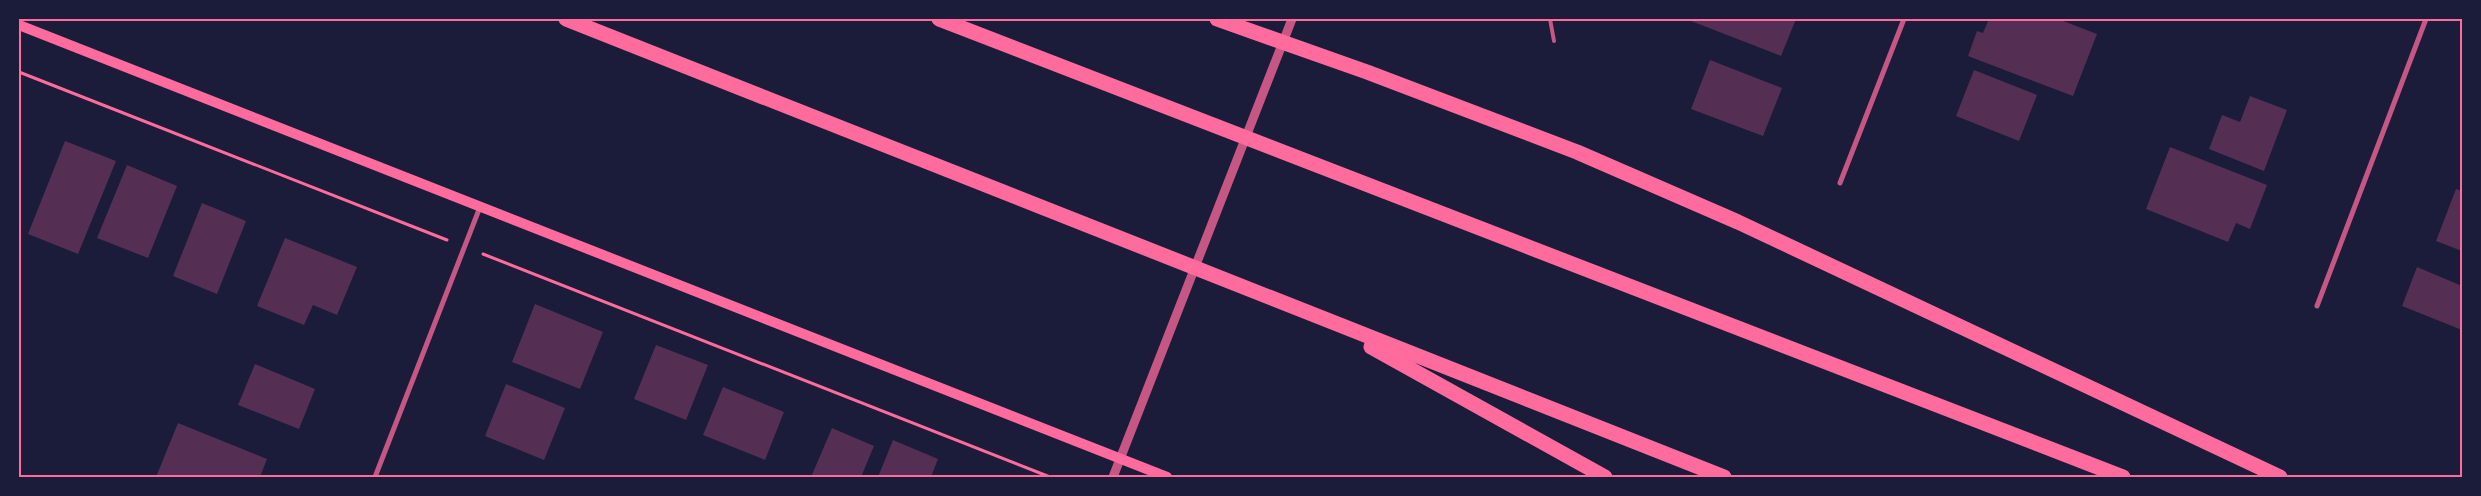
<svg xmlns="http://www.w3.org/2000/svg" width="2481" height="496" font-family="'PT Serif',serif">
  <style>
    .building { fill: #542f53 }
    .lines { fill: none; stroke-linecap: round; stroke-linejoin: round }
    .path { stroke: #ff6b9d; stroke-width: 3 }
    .service { stroke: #c65784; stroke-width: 4 }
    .minor { stroke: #c65784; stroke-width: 5 }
    .tertiary { stroke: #c65784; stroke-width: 9 }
    .secondary { stroke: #ff6b9d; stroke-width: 10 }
    .motorway { stroke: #ff6b9d; stroke-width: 15 }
    .neatline { fill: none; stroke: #ff6b9d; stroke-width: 2 }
  </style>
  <rect width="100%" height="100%" fill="#1b1b3a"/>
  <path class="building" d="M 1692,19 L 1796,19 L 1781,56 L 1691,21 Z
    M 1989,19 L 2058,19 L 2097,34 L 2073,96 L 1968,56 L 1977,31 L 1983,33 Z
    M 1710,60 L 1782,88 L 1763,136 L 1691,109 Z
    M 1974,70 L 2037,95 L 2019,141 L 1956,116 Z
    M 2250,96 L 2287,110 L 2264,171 L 2209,149 L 2222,115 L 2240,122 Z
    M 65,141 L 116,161 L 78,254 L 28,234 Z
    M 2170,147 L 2267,185 L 2250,229 L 2236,223 L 2228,242 L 2146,209 Z
    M 127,165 L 177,186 L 148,258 L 97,238 Z
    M 2456,189 L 2462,191 L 2462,251 L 2436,241 Z
    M 202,203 L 246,221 L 217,294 L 173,276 Z
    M 285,238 L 357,267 L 337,315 L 313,305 L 304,325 L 257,306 Z
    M 2417,267 L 2462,286 L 2462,330 L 2402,306 Z
    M 535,304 L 603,332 L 580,389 L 512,362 Z
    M 656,345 L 708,365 L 686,420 L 634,399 Z
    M 255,364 L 315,389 L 299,429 L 238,405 Z
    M 506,384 L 565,408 L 544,460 L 485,436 Z
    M 723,387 L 784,412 L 765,460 L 703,435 Z
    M 178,423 L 267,459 L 260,477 L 156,477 Z
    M 832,428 L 874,446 L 861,477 L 811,477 Z
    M 893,440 L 938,459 L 931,477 L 878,477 Z"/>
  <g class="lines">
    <path class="path" d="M 19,72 L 447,240
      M 483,254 L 1050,477"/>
    <path class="service" d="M 1550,19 L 1554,41"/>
    <path class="minor" d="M 1840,183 L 1904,19
      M 2317,306 L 2426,19
      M 375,477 L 480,207"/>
    <path class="tertiary" d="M 1113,477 L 1292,19"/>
    <path class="secondary" d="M 19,25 L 1167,477"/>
    <path class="motorway" d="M 566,19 L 1724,477
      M 939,19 L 2123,477
      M 1217,19 L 1367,72 L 1577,152 L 1738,222 L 2280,477
      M 1371,347 L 1605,477"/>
  </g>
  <rect width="2481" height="496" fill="none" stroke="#1b1b3a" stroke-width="40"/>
  <rect x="20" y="20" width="2441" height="456" class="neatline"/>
</svg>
